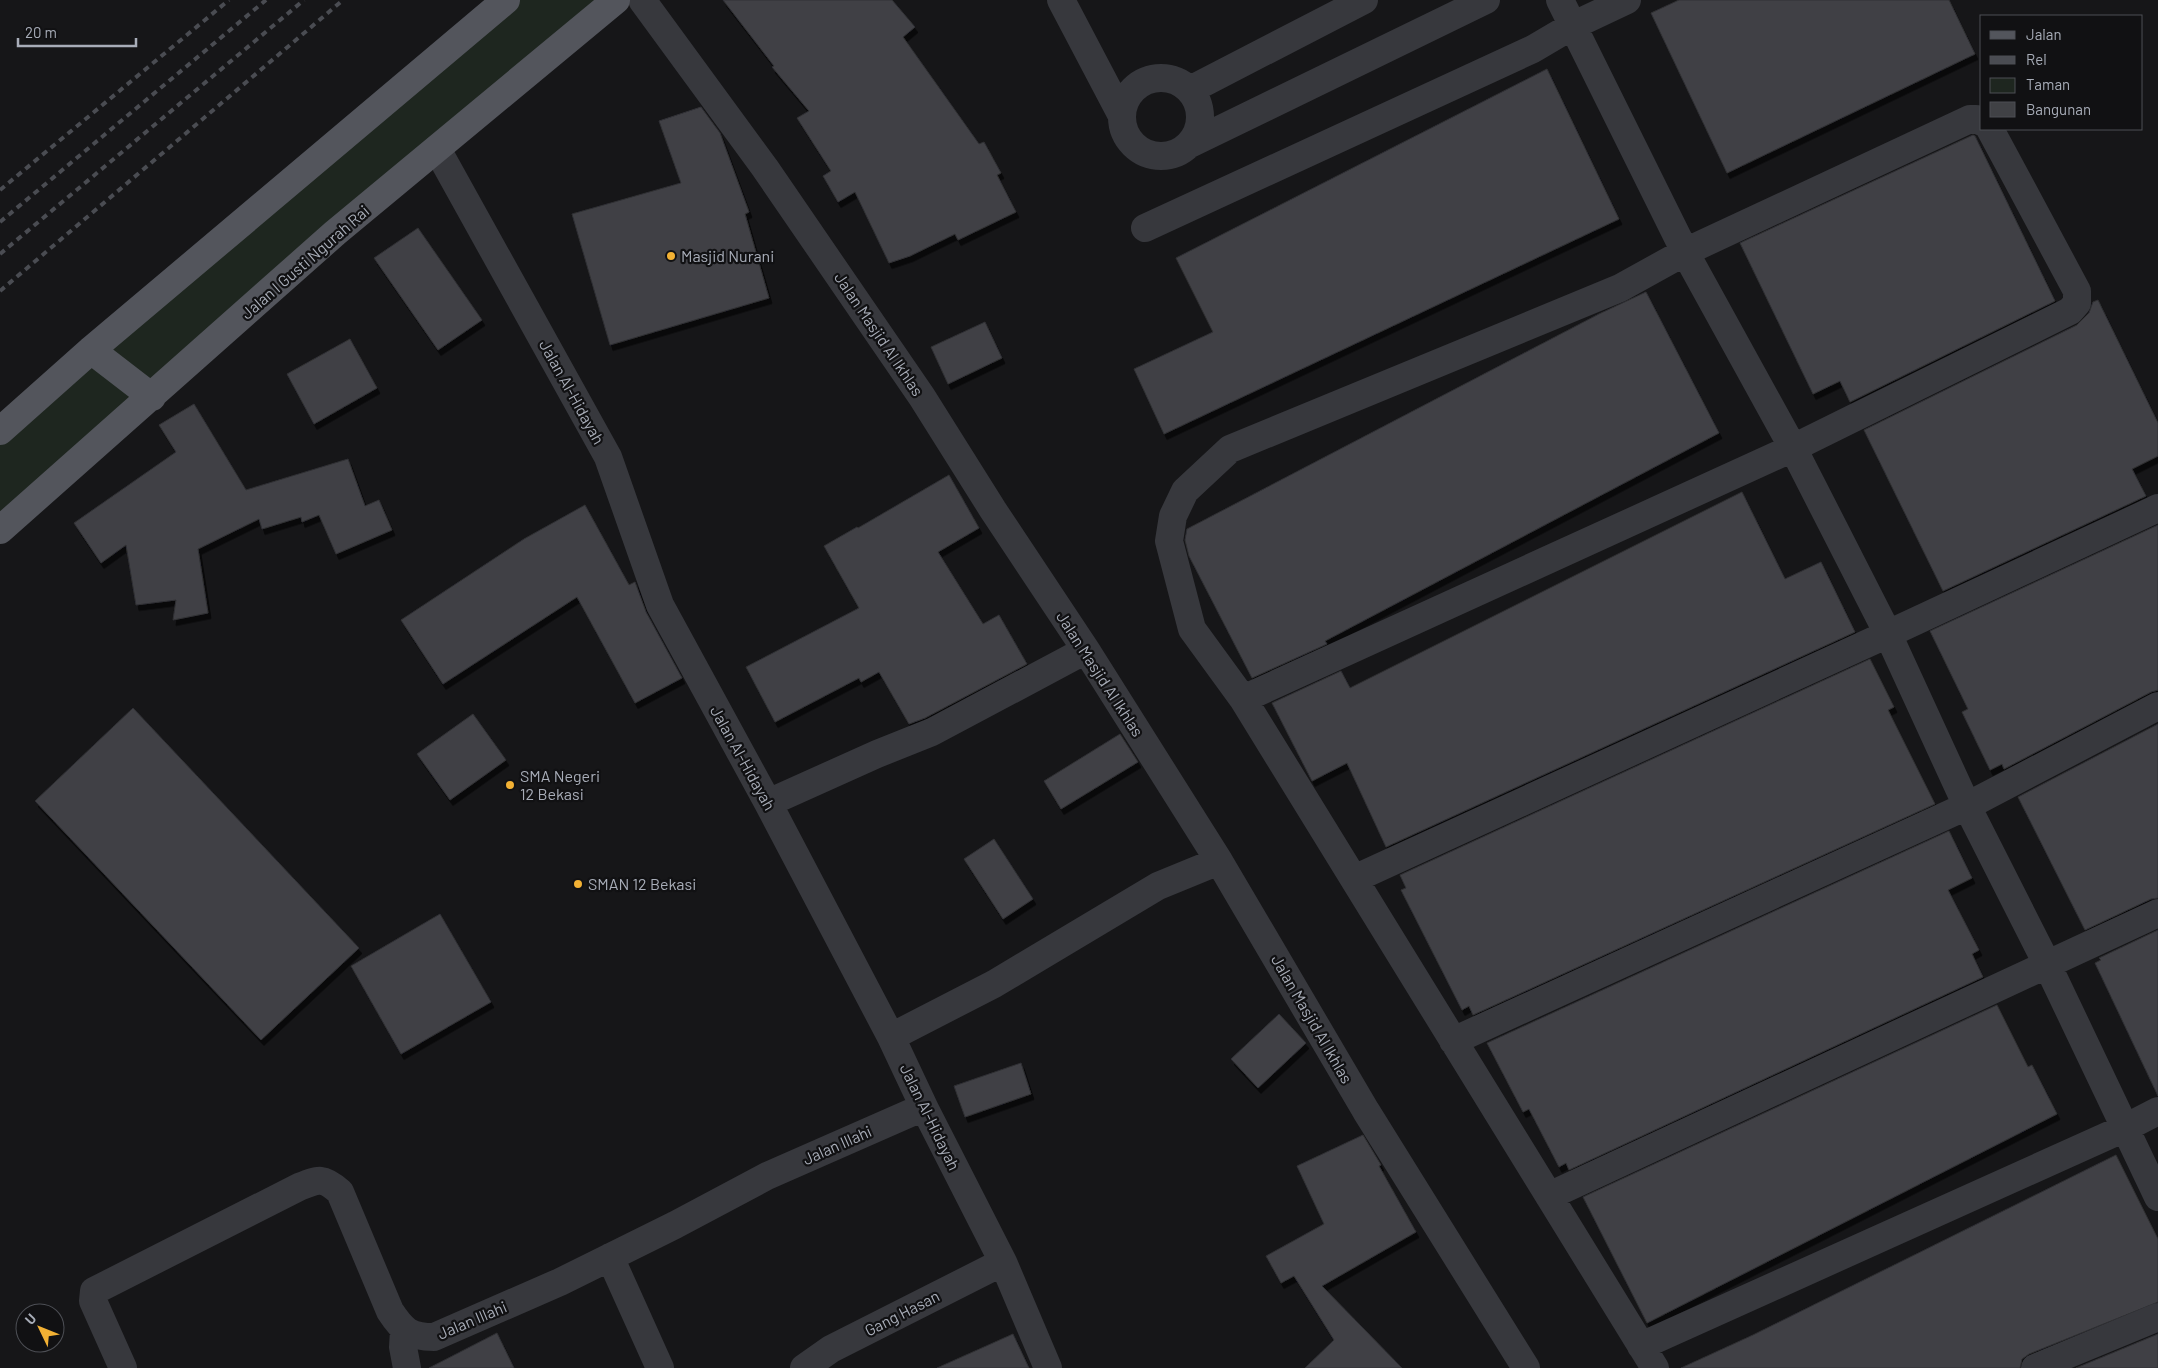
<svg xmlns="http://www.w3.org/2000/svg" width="2158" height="1368" font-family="Barlow,sans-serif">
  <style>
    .green { fill: #1e261f }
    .building { fill: #404145; stroke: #303034; filter: url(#shadow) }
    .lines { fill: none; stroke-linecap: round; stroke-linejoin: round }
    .minor { stroke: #37383d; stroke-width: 28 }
    .major { stroke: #53555c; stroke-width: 28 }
    .rail { stroke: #4a4c52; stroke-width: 4; stroke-dasharray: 6 5; stroke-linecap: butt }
    .poi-dot { fill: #f2b134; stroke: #111113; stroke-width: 2 }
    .labels { text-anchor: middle; stroke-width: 4.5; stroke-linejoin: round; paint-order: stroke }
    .poi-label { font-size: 16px; fill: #a8adb8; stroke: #111113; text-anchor: start }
    .street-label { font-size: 16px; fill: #a8adb8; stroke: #111113 }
  </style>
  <defs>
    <filter id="shadow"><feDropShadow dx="3" dy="5.5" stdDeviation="0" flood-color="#0009"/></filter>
  </defs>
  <rect width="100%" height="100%" fill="#161618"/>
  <path class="green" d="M 506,0 L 616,0 L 0,530 L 0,431 Z"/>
  <path class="building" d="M 723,0 L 892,0 L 915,27 L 903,37 L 979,144 L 984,142 L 1001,173 L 997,175 L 1016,212 L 958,240 L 955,234 L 910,256 L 889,263 L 855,192 L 838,202 L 823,176 L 831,171 L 797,118 L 809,111 L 772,67 L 774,66 Z
    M 1679,0 L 1949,0 L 1975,54 L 1727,173 L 1651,13 Z
    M 1547,69 L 1619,219 L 1164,434 L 1134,369 L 1213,332 L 1176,258 Z
    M 701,107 L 720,133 L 749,212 L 745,214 L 769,298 L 610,345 L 572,214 L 681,183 L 659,121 Z
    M 1973,135 L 1975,136 L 2055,301 L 1850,402 L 1840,381 L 1813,394 L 1740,243 Z
    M 418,228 L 482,320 L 438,350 L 374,258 Z
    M 1646,292 L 1719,433 L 1325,641 L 1327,644 L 1252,678 L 1189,556 L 1185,540 L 1187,529 L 1599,314 Z
    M 2098,300 L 2158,423 L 2158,456 L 2132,469 L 2146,496 L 1943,591 L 1864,430 L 2077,325 L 2089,313 L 2093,302 Z
    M 985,322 L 1002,358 L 948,384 L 931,347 Z
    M 350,339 L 377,388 L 314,424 L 287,374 Z
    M 194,404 L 246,490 L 348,459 L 365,506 L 379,500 L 392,530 L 336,554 L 319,515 L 302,522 L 301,517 L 262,529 L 259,519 L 198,549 L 208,613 L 173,620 L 176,600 L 136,605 L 126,545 L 101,563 L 74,523 L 176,452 L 159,425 Z
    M 949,475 L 979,528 L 938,552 L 983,624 L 999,615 L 1027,664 L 925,718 L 909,724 L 879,672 L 861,682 L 859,678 L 775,722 L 746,667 L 859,608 L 824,546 L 857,527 L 858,528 Z
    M 1742,492 L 1785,579 L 1821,562 L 1855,632 L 1386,847 L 1347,763 L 1312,781 L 1272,703 L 1341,671 L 1350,688 Z
    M 585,505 L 629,585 L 635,582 L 646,612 L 682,678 L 635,703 L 577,597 L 443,684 L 401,620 L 524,539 Z
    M 2158,525 L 2158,690 L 2151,692 L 2004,769 L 2002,764 L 1990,770 L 1962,712 L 1968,709 L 1930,631 Z
    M 1870,659 L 1894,707 L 1888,710 L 1935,804 L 1473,1015 L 1469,1006 L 1462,1010 L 1401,890 L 1406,888 L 1400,875 Z
    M 133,708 L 359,948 L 261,1040 L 35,801 Z
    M 473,714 L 506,760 L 450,800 L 417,754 Z
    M 2158,724 L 2158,898 L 2151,899 L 2085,930 L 2018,797 Z
    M 1120,734 L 1138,762 L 1061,809 L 1044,781 Z
    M 1949,831 L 1972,878 L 1948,890 L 1979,950 L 1972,954 L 1983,977 L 1569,1170 L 1566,1163 L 1559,1167 L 1529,1109 L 1523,1112 L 1487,1043 Z
    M 994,839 L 1033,899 L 1003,919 L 964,859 Z
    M 440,914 L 491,1002 L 401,1054 L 351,966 Z
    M 2158,930 L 2158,1096 L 2095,963 L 2101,960 L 2099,958 Z
    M 1997,1005 L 2028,1067 L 2032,1065 L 2057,1114 L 1647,1323 L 1583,1197 Z
    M 1279,1014 L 1306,1043 L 1258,1088 L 1231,1059 Z
    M 1021,1063 L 1031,1094 L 965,1117 L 954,1086 Z
    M 1363,1135 L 1381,1165 L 1379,1166 L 1416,1232 L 1322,1286 L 1402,1368 L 1305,1368 L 1334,1340 L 1294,1276 L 1281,1283 L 1266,1256 L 1324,1224 L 1297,1166 Z
    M 2116,1155 L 2158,1239 L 2158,1302 L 2029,1354 L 2022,1359 L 2020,1368 L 1681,1368 L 1753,1335 Z
    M 497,1333 L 514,1368 L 429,1368 Z
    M 1013,1334 L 1029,1368 L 937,1368 Z
    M 2158,1334 L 2158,1368 L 2076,1368 Z"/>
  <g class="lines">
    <path class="minor" d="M 642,0 L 765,168 L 922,397 L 993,510 L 1086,650 L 1219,861 L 1366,1111 L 1526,1368
      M 1061,0 L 1122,116
      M 1560,0 L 1685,252 L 1793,448 L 1888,634 L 1967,806 L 2047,964 L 2158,1197
      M1122 117a39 39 0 1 1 78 0a39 39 0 1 1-78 0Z
      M 1190,90 L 1364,0
      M 1188,145 L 1486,0
      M 437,149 L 608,457 L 660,605 L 768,803 L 891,1037 L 924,1107 L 1003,1262 L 1048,1368
      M 1145,228 L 1533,49 L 1572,26 L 1627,0
      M 1243,699 L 1793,448 L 2070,311 L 2077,303 L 2077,291 L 1990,129
      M 768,803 L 877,754 L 932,732 L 1086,650
      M 1354,879 L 1888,634 L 2158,508
      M 891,1037 L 994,984 L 1158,886 L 1219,861
      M 1453,1041 L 1967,806 L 2158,706
      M 1549,1196 L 2158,913
      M 610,1257 L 660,1368
      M 404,1330 L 403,1347 L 407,1368
      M 1641,1346 L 2125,1128 L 2158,1111
      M 123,1368 L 93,1301 L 94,1291 L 299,1187 C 319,1179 323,1177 340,1192 L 390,1311 C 403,1331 410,1337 434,1337 L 560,1282 L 675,1225 L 767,1176 L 924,1107
      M 804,1368 L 831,1349 L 1003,1262
      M 1655,1368 L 1243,699 L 1192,629 L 1169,541 L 1173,516 L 1185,491 L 1230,449 L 1620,288 L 1685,252 L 1970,119 L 1976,119 L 1982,122
      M 2035,1368 L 2158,1317"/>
    <path class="major" d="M 91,350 L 152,397
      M 0,431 L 91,350 L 506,0
      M 0,530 L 335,233 L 616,0"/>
    <path class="rail" d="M 0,190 L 229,0
      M 0,222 L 266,0
      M 0,254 L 304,0
      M 0,291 L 343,0"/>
  </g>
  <g class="poi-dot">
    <circle cx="671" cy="256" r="5"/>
    <circle cx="510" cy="785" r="5"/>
    <circle cx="578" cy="884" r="5"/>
  </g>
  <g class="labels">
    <g class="poi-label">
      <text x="681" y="262">Masjid Nurani</text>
      <text x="520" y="782">SMA Negeri<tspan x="520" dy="18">12 Bekasi</tspan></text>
      <text x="588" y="890">SMAN 12 Bekasi</text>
    </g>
    <g class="street-label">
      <text transform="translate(305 262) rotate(-41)" y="6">Jalan I Gusti Ngurah Rai</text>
      <text transform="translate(879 334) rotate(56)" y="6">Jalan Masjid Al Ikhlas</text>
      <text transform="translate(572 392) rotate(61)" y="6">Jalan Al-Hidayah</text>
      <text transform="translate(1100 674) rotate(57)" y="6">Jalan Masjid Al Ikhlas</text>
      <text transform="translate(743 758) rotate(61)" y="6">Jalan Al-Hidayah</text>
      <text transform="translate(1312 1019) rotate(60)" y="6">Jalan Masjid Al Ikhlas</text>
      <text transform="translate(930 1117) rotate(64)" y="6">Jalan Al-Hidayah</text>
      <text transform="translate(837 1145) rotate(-24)" y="6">Jalan Illahi</text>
      <text transform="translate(902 1313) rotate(-27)" y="6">Gang Hasan</text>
      <text transform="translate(472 1320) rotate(-23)" y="6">Jalan Illahi</text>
    </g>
  </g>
  <rect x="1980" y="15" width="162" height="115" fill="#111113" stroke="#4d4f55"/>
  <rect x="1990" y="31" width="25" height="8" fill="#53555c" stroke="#4d4f55"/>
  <text x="2026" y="40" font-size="15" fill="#a8adb8">Jalan</text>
  <rect x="1990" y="56" width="25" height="8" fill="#4a4c52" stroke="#4d4f55"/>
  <text x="2026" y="65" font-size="15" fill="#a8adb8">Rel</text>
  <rect x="1990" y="78" width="25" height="15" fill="#1e261f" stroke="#4d4f55"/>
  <text x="2026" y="90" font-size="15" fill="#a8adb8">Taman</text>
  <rect x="1990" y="102" width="25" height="15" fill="#404145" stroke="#4d4f55"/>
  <text x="2026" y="115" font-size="15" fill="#a8adb8">Bangunan</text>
  <g transform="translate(40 1328) rotate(313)"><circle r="24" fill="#111113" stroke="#4d4f55"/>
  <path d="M0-4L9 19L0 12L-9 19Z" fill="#f2b134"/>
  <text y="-8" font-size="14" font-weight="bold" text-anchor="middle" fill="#a8adb8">U</text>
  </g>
  <path d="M18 38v8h118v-8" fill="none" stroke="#a8adb8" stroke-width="2.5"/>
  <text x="25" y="38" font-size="15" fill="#a8adb8" stroke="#111113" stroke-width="4" paint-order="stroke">20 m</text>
</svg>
